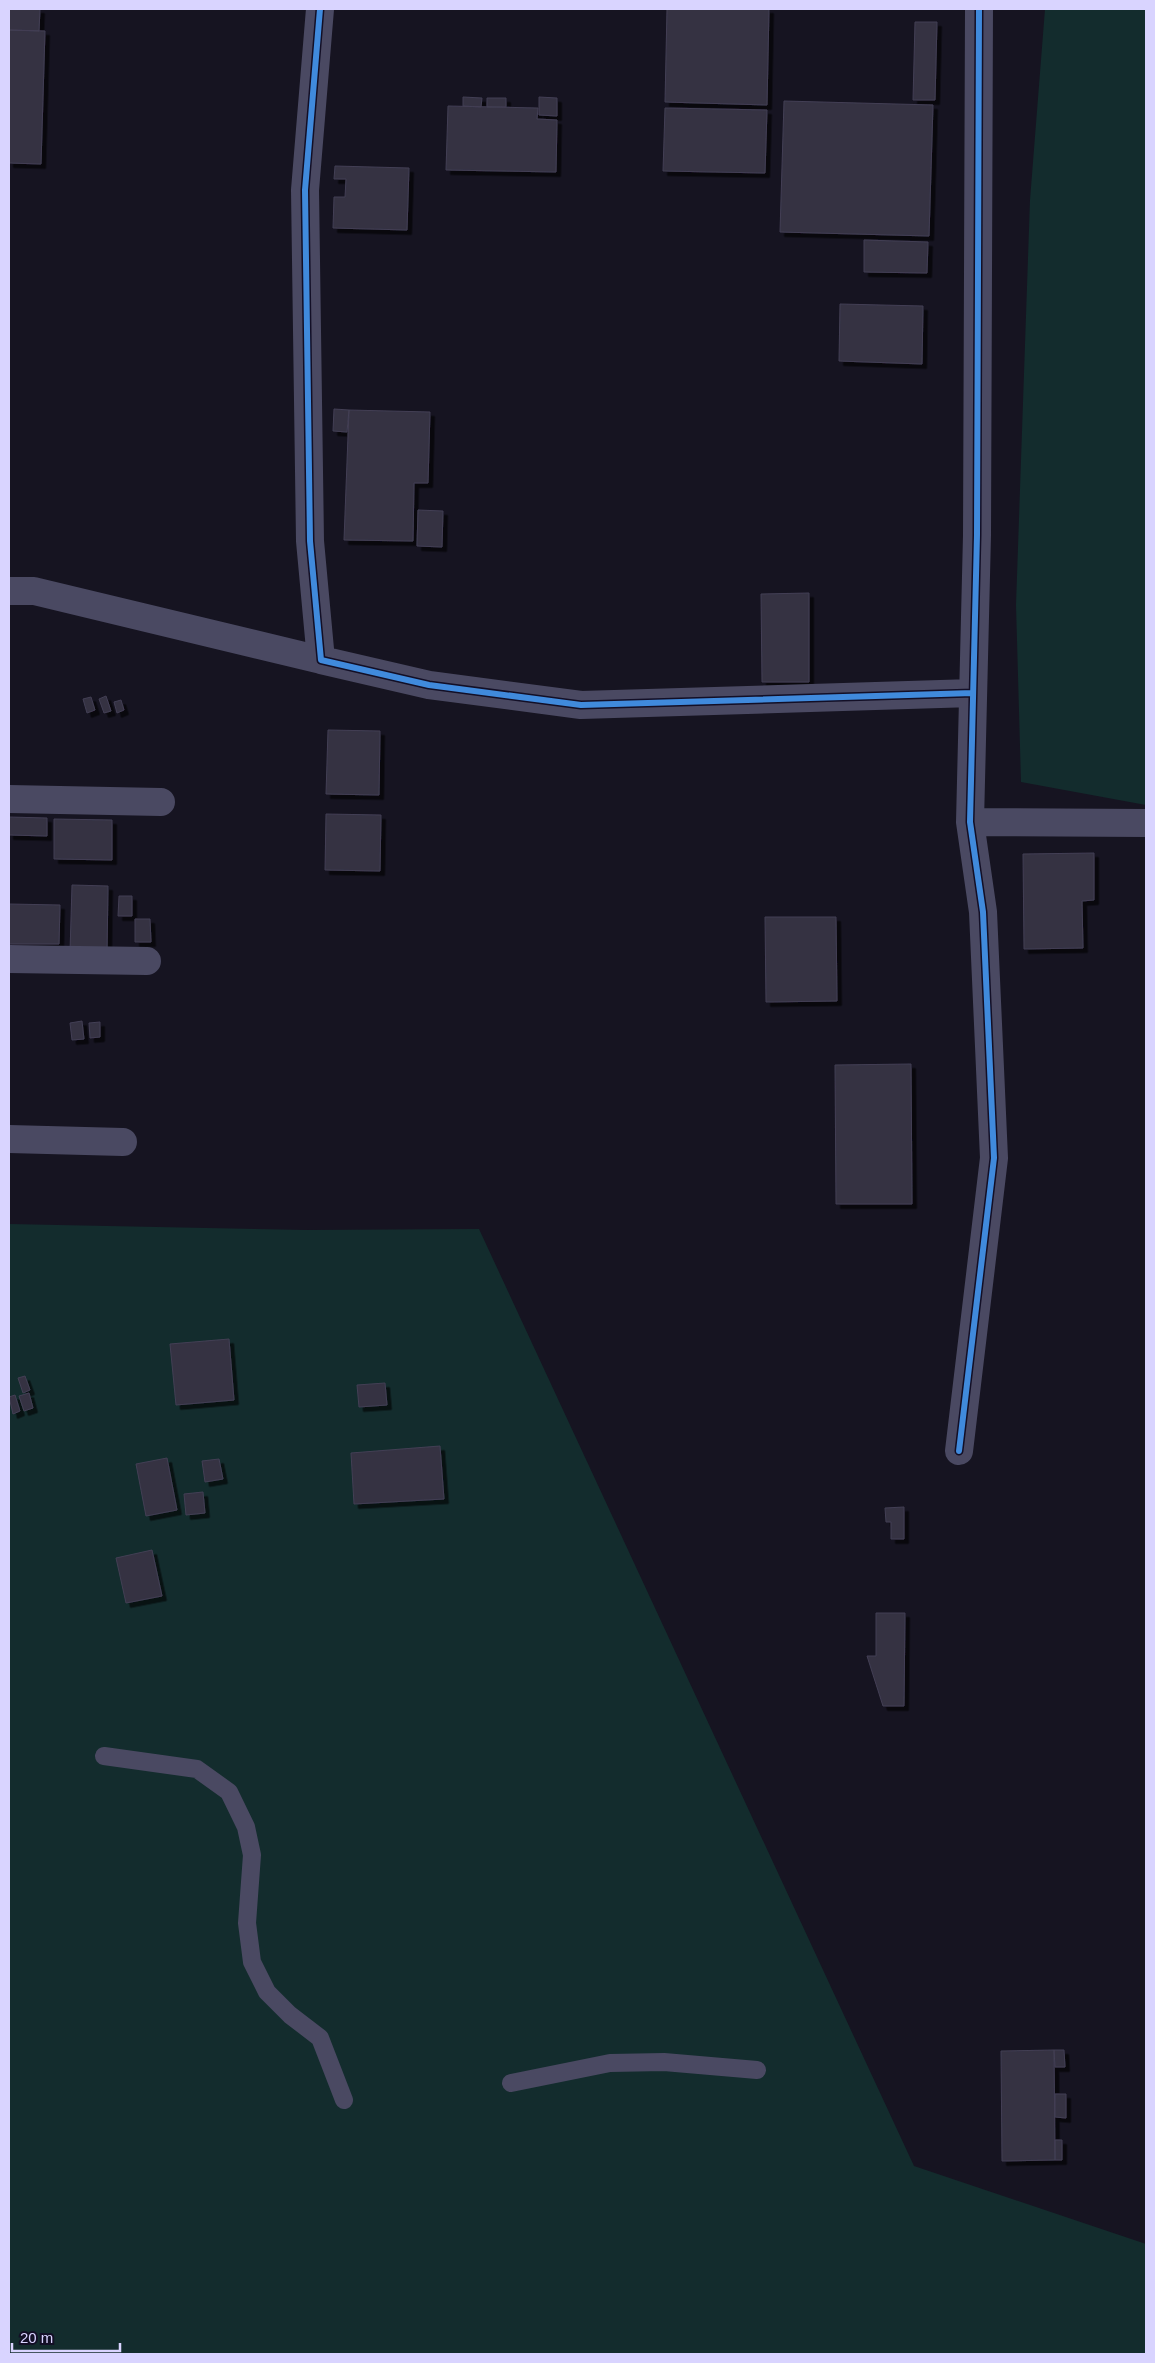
<svg xmlns="http://www.w3.org/2000/svg" width="1155" height="2363" font-family="Helvetica,sans-serif">
  <style>
    .green { fill: #132c2d }
    .building { fill: #343243; stroke: #433f54; filter: url(#shadow) }
    .lines { fill: none; stroke-linecap: round; stroke-linejoin: round }
    .lane { stroke: #4a4962; stroke-width: 18 }
    .street { stroke: #4a4962; stroke-width: 28 }
    .cycleway-casing { stroke: #130f26; stroke-width: 9 }
    .cycleway { stroke: #408adc; stroke-width: 6 }
  </style>
  <defs>
    <filter id="shadow"><feDropShadow dx="4.5" dy="4.5" stdDeviation="0" flood-color="#0009"/></filter>
  </defs>
  <rect width="100%" height="100%" fill="#161421"/>
  <path class="green" d="M 1045,9 L 1146,9 L 1146,805 L 1021,782 L 1016,605 L 1030,200 Z
    M 9,1224 L 306,1230 L 479,1229 L 914,2166 L 1146,2244 L 1146,2354 L 9,2354 Z"/>
  <path class="building" d="M 9,9 L 40,9 L 39,31 L 9,30 Z
    M 667,9 L 769,9 L 767,105 L 665,102 Z
    M 915,22 L 937,22 L 935,100 L 913,100 Z
    M 9,30 L 45,31 L 41,164 L 9,163 Z
    M 463,97 L 482,98 L 481,107 L 463,106 Z
    M 539,97 L 557,98 L 557,116 L 539,115 Z
    M 487,98 L 506,98 L 506,107 L 487,107 Z
    M 784,101 L 933,105 L 929,236 L 780,232 Z
    M 448,106 L 538,108 L 537,119 L 557,120 L 556,172 L 446,170 Z
    M 665,108 L 767,110 L 765,173 L 663,171 Z
    M 335,166 L 409,168 L 407,230 L 333,228 L 334,197 L 345,197 L 346,179 L 334,179 Z
    M 864,240 L 928,242 L 927,273 L 864,272 Z
    M 840,304 L 923,306 L 922,364 L 839,361 Z
    M 334,409 L 349,410 L 347,432 L 333,431 Z
    M 349,410 L 430,412 L 428,483 L 414,483 L 413,541 L 344,540 Z
    M 418,510 L 443,511 L 442,547 L 417,546 Z
    M 809,593 L 809,682 L 762,682 L 761,594 Z
    M 106,696 L 111,711 L 104,713 L 99,699 Z
    M 91,697 L 95,710 L 87,713 L 83,699 Z
    M 121,700 L 124,710 L 117,713 L 114,702 Z
    M 328,730 L 380,731 L 379,795 L 326,794 Z
    M 326,814 L 381,815 L 380,871 L 325,870 Z
    M 9,817 L 47,818 L 47,836 L 9,835 Z
    M 54,819 L 112,820 L 112,860 L 54,859 Z
    M 1094,853 L 1094,900 L 1082,901 L 1083,948 L 1024,949 L 1023,854 Z
    M 72,885 L 108,886 L 107,953 L 70,952 Z
    M 119,896 L 132,896 L 132,916 L 118,916 Z
    M 9,904 L 60,905 L 59,944 L 9,944 Z
    M 765,917 L 836,917 L 837,1001 L 766,1002 Z
    M 135,919 L 150,919 L 151,942 L 135,942 Z
    M 82,1021 L 84,1039 L 72,1040 L 70,1023 Z
    M 100,1022 L 100,1037 L 90,1038 L 89,1023 Z
    M 911,1064 L 912,1204 L 836,1204 L 835,1065 Z
    M 229,1339 L 234,1400 L 176,1405 L 170,1344 Z
    M 25,1376 L 30,1390 L 23,1393 L 18,1378 Z
    M 385,1383 L 387,1405 L 359,1407 L 357,1385 Z
    M 29,1393 L 33,1408 L 24,1411 L 19,1396 Z
    M 15,1395 L 20,1411 L 13,1414 L 9,1397 Z
    M 440,1446 L 444,1499 L 354,1504 L 351,1453 Z
    M 167,1458 L 177,1510 L 146,1516 L 136,1464 Z
    M 219,1459 L 223,1479 L 205,1482 L 202,1461 Z
    M 203,1492 L 205,1513 L 186,1515 L 184,1494 Z
    M 904,1507 L 904,1539 L 891,1539 L 891,1522 L 886,1522 L 885,1508 Z
    M 152,1550 L 162,1596 L 126,1603 L 116,1558 Z
    M 876,1613 L 905,1613 L 904,1706 L 883,1706 L 867,1656 L 876,1656 Z
    M 1054,2050 L 1055,2160 L 1002,2161 L 1001,2051 Z
    M 1054,2050 L 1064,2050 L 1065,2067 L 1055,2067 Z
    M 1055,2094 L 1066,2094 L 1066,2118 L 1055,2117 Z
    M 1055,2140 L 1062,2140 L 1062,2160 L 1055,2160 Z"/>
  <g class="lines">
    <path class="lane" d="M 104,1756 L 197,1769 L 229,1792 L 246,1827 L 252,1855 L 247,1923 L 252,1962 L 267,1992 L 290,2015 L 320,2038 L 344,2100
      M 511,2083 L 610,2063 L 664,2062 L 757,2070"/>
    <path class="street" d="M 320,9 L 305,190 L 310,541 L 321,660 L 429,685 L 581,705 L 973,693
      M 9,591 L 34,591 L 321,660
      M 9,799 L 161,802
      M 970,822 L 1146,823
      M 9,959 L 147,961
      M 9,1139 L 123,1142
      M 959,1451 L 994,1158 L 983,912 L 970,822 L 977,535 L 979,9"/>
    <g class="cycleway-casing">
      <path id="cycleway" d="M 320,9 L 305,190 L 310,541 L 321,660 L 429,685 L 581,705 L 973,693
        M 959,1451 L 994,1158 L 983,912 L 970,822 L 977,535 L 979,9"/>
    </g>
    <use href="#cycleway" class="cycleway"/>
  </g>
  <rect width="1155" height="2363" fill="none" stroke="#d9d4ff" stroke-width="20"/>
  <path d="M12 2343v8h108v-8" fill="none" stroke="#d9d4ff" stroke-width="2.5"/>
  <text x="20" y="2343" font-size="15" fill="#d9d4ff" stroke="#130f26" stroke-width="4" paint-order="stroke">20 m</text>
</svg>
